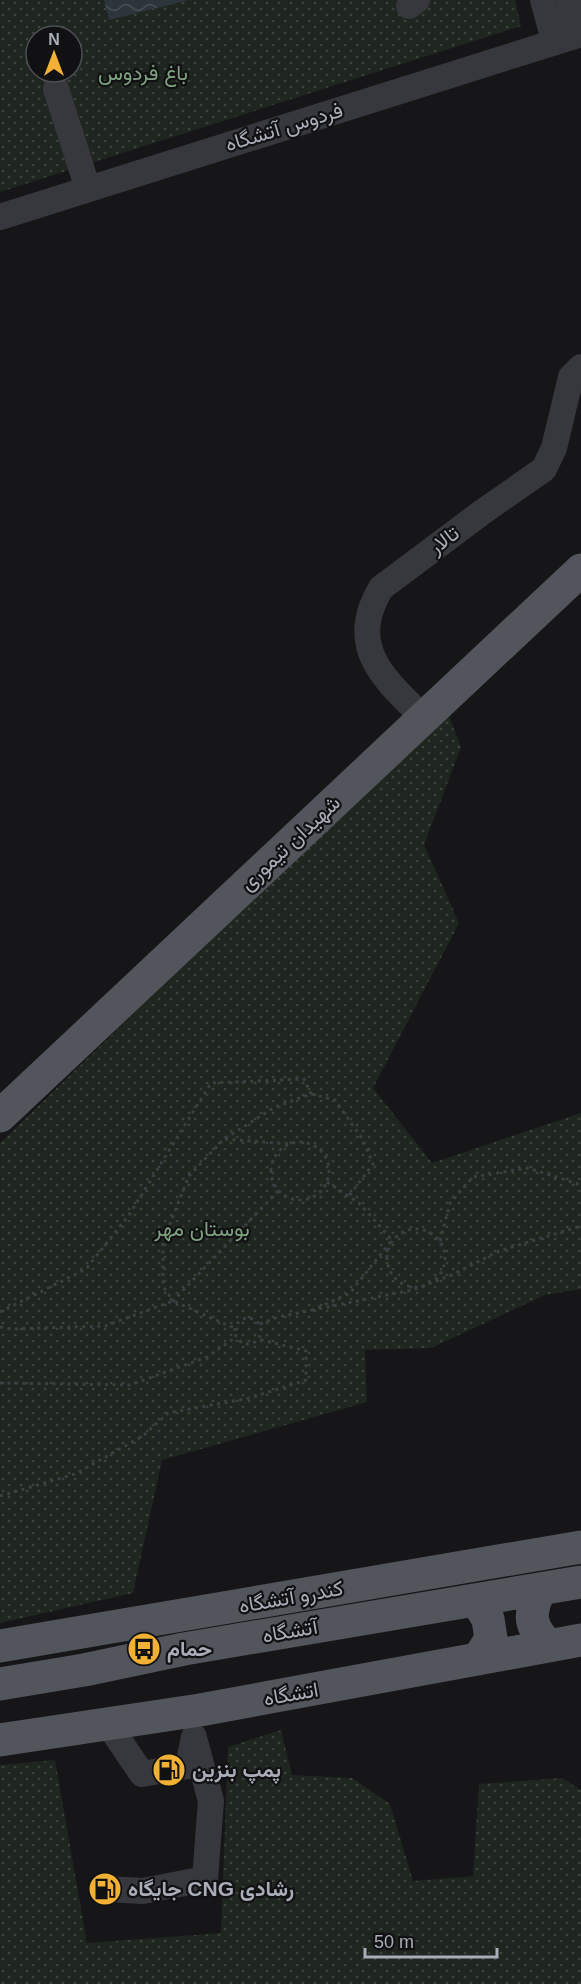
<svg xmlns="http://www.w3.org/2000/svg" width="581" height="1984" font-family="Arial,Vazirmatn,sans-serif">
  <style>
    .park { fill: url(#park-dots); fill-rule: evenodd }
    .water { fill: url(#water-waves) }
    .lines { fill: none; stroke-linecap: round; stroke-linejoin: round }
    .path { stroke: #3d3f44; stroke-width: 3; stroke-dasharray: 3 4.5; stroke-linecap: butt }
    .minor { stroke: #37383d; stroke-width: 26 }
    .major { stroke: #53555c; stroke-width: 33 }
    .labels { text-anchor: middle; stroke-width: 4.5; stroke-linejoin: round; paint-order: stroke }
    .park-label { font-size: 21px; fill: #7fa381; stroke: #111113 }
    .street-label { font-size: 21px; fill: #a8adb8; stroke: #111113 }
    .poi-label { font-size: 21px; font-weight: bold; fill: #a8adb8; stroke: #111113; text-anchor: start }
  </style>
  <defs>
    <pattern id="park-dots" width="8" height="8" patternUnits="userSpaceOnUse" patternTransform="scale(1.5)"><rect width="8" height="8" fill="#1e261f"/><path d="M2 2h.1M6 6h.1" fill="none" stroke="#3c433d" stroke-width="1.8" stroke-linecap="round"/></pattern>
    <pattern id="water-waves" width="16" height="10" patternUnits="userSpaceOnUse" patternTransform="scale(1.5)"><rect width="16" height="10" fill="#2c353c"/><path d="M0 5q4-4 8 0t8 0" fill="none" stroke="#485056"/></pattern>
  </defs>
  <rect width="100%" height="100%" fill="#161618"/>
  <path class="park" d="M 0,0 L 515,0 L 521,26 L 0,192 ZM 36,36 L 72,36 L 72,72 L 36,72 Z
    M 447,711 L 461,747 L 424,845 L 459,923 L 373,1088 L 432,1163 L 581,1113 L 581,1289 L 545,1295 L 431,1348 L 365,1350 L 367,1402 L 162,1460 L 133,1593 L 0,1623 L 0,1143 Z
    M 281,1730 L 292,1775 L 352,1778 L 390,1804 L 413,1881 L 473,1876 L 479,1784 L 562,1778 L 581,1790 L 581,1984 L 0,1984 L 0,1765 L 55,1760 L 87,1943 L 221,1933 L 228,1747 Z"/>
  <path class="water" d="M 104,0 L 189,0 L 109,20 Z"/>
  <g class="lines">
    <path class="path" d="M 225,1139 L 290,1144
      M271 1171a29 29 0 1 1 58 0a29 29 0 1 1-58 0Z
      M 327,1182 L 359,1203 L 392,1240 L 350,1293 L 313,1310 L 412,1290 L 452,1275 L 499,1251 L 581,1226
      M 278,1191 L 173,1301 L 163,1286 L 163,1241 L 189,1176 L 224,1139 L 275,1107 L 311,1094 L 335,1100 L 363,1140 L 373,1164 L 349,1196
      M387 1258a29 29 0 1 1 58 0a29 29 0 1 1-58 0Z
      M 440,1241 L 450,1203 L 473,1177 L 528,1168 L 581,1185
      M 0,1312 L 86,1269 L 129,1215 L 211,1083 L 304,1079 L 311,1094
      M235 1331a13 13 0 1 1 26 0a13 13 0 1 1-26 0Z
      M 260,1324 L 278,1317 L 313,1310
      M 0,1327 L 11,1329 L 105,1326 L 173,1301 L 234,1328
      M 0,1383 L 130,1385 L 207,1357 L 236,1337
      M 0,1496 L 75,1474 L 143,1436 L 168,1413 L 250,1398 L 306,1380 L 306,1351 L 258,1339"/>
    <path class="minor" d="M 543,0 L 551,29 L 569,37
      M 409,6 L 417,0
      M 569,37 L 576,23 L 570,0
      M 56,89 L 88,189
      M 0,217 L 581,34
      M 424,718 C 384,679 346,647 381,588 L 481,513 L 544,469 L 554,448 L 571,377 L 581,367
      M 108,1724 L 142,1774 L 188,1766 L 194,1737
      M 105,1889 L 143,1891 L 205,1879 L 211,1801 L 194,1738"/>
    <path class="major" d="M 0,1116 L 581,570
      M 540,1589 C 528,1615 529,1626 549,1646
      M 476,1600 L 488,1619 L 491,1639 L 478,1659
      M 0,1646 L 581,1547
      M 0,1684 L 84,1670 L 184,1649 L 581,1582
      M 0,1740 L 200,1710 L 581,1640"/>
  </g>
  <defs>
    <g id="bus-disc" transform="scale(1.725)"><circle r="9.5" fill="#f2b134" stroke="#111113"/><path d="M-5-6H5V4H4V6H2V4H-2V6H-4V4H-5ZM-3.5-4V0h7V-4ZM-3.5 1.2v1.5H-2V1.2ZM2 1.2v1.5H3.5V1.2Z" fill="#111"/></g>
    <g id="fuel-disc" transform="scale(1.725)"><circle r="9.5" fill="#f2b134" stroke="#111113"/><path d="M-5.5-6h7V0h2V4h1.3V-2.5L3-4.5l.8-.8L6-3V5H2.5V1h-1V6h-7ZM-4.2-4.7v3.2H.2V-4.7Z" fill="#111"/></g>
  </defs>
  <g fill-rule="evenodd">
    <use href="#bus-disc" x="144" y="1649"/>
    <use href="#fuel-disc" x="169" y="1770"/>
    <use href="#fuel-disc" x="105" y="1889"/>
  </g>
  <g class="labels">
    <g class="park-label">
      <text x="143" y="80">باغ فردوس</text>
      <text x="202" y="1236">بوستان مهر</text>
    </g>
    <g class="street-label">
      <text transform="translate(284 127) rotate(-17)" y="7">فردوس آتشگاه</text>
      <text transform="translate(444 540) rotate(-37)" y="7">تالار</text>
      <text transform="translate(290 843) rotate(-43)" y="7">شهیدان تیموری</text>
      <text transform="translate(291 1597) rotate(-10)" y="7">کندرو آتشگاه</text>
      <text transform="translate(290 1631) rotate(-10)" y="7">آتشگاه</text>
      <text transform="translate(291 1694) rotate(-10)" y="7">اتشگاه</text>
    </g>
    <g class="poi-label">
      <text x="167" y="1656">حمام</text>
      <text x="192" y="1777">پمپ بنزین</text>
      <text x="128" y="1896">جایگاه CNG رشادی</text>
    </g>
  </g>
  <g transform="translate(54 54)"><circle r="28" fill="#111113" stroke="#4d4f55" stroke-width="1.5"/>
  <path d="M0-4.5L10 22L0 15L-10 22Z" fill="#f2b134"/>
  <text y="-9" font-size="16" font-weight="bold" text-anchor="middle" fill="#a8adb8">N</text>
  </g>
  <path d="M365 1948v9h132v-9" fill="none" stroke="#a8adb8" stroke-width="3"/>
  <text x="374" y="1948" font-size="18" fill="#a8adb8" stroke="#111113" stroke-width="4.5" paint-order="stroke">50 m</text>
</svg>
